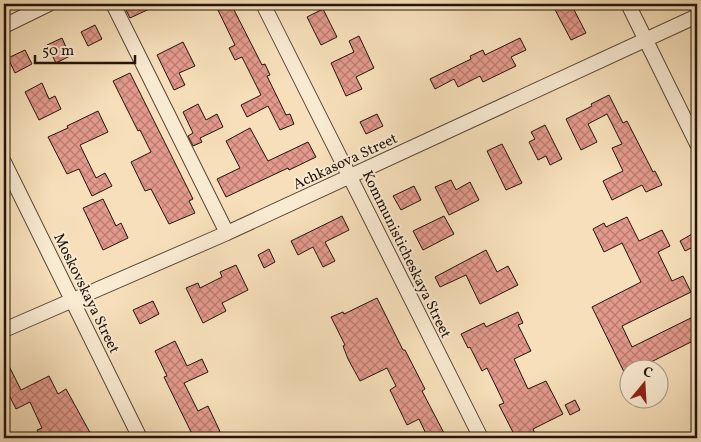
<svg xmlns="http://www.w3.org/2000/svg" width="701" height="442" font-family="Vollkorn,serif">
  <style>
    .building { fill: url(#building-cross-hatch); stroke: #24140b }
    .lines { fill: none; stroke-linecap: round; stroke-linejoin: round }
    .minor-casing { stroke: #584737; stroke-width: 16 }
    .minor { stroke: #f9ead2; stroke-width: 14 }
    .labels { text-anchor: middle; stroke-width: 4; stroke-linejoin: round; paint-order: stroke }
    .street-label { font-size: 15px; fill: #24140b; stroke: #f9ead2 }
  </style>
  <defs>
    <pattern id="building-cross-hatch" width="8" height="8" patternUnits="userSpaceOnUse" patternTransform="scale(1.25)"><rect width="8" height="8" fill="#e3998b"/><path d="M0 0l8 8M0 8l8-8" fill="none" stroke="#b87c70"/></pattern>
  </defs>
  <rect width="100%" height="100%" fill="#f6dfba"/>
  <filter id="stains"><feTurbulence type="fractalNoise" baseFrequency=".004" numOctaves="4"/><feColorMatrix values="0 0 0 0 .2 0 0 0 0 .09 0 0 0 0 .02 0 0 0 .5 -.17"/></filter>
  <radialGradient id="worn" r=".72"><stop offset=".6" stop-color="#630" stop-opacity="0"/><stop offset="1" stop-color="#630" stop-opacity=".3"/></radialGradient>
  <path class="building" d="M 128,4 L 160,4 L 130,18 L 124,6 Z
    M 215,4 L 231,4 L 262,65 L 265,64 L 270,75 L 267,76 L 286,115 L 290,114 L 294,124 L 280,130 L 268,106 L 247,117 L 241,105 L 261,95 L 242,57 L 235,60 L 229,48 L 235,45 Z
    M 552,4 L 571,4 L 586,33 L 571,40 Z
    M 323,9 L 337,37 L 321,45 L 307,17 Z
    M 95,25 L 102,39 L 88,46 L 81,32 Z
    M 359,36 L 374,68 L 356,77 L 362,89 L 346,96 L 331,63 L 354,52 L 349,41 Z
    M 62,38 L 70,56 L 56,63 L 47,45 Z
    M 520,38 L 526,50 L 511,57 L 516,66 L 483,82 L 480,76 L 458,87 L 454,79 L 435,89 L 430,79 L 471,59 L 470,56 L 483,50 L 485,55 Z
    M 183,42 L 195,66 L 179,73 L 185,85 L 174,90 L 157,55 Z
    M 25,50 L 32,64 L 15,73 L 8,58 Z
    M 130,73 L 193,199 L 189,201 L 195,213 L 169,224 L 151,189 L 145,191 L 131,162 L 151,152 L 140,130 L 138,131 L 113,81 Z
    M 42,83 L 49,99 L 55,96 L 61,109 L 39,120 L 25,92 Z
    M 609,95 L 623,123 L 627,121 L 653,172 L 655,171 L 662,185 L 646,192 L 642,185 L 612,200 L 603,181 L 623,171 L 612,148 L 622,144 L 607,114 L 588,124 L 597,142 L 581,150 L 566,119 L 592,106 L 591,104 Z
    M 198,104 L 206,120 L 217,114 L 223,127 L 200,138 L 202,142 L 193,146 L 188,136 L 193,133 L 183,112 Z
    M 98,111 L 108,132 L 80,145 L 96,178 L 105,173 L 112,186 L 92,196 L 79,169 L 67,174 L 48,137 L 68,128 L 67,126 Z
    M 377,114 L 383,126 L 366,134 L 360,122 Z
    M 545,125 L 562,159 L 550,165 L 546,156 L 538,160 L 529,142 L 535,139 L 531,132 Z
    M 250,128 L 268,161 L 308,142 L 316,157 L 289,170 L 288,168 L 226,197 L 217,179 L 240,168 L 226,141 Z
    M 502,144 L 522,183 L 506,190 L 487,151 Z
    M 451,180 L 456,190 L 470,182 L 479,200 L 449,215 L 435,187 Z
    M 414,186 L 421,200 L 401,210 L 393,196 Z
    M 103,199 L 116,226 L 121,223 L 128,238 L 103,250 L 83,208 Z
    M 342,216 L 349,230 L 325,242 L 335,261 L 323,267 L 313,247 L 298,255 L 291,241 Z
    M 444,216 L 454,234 L 423,250 L 413,231 Z
    M 627,217 L 639,241 L 662,230 L 670,246 L 658,252 L 672,281 L 683,276 L 691,292 L 622,326 L 632,347 L 697,315 L 697,339 L 635,370 L 628,370 L 628,372 L 625,374 L 592,307 L 641,282 L 622,243 L 604,252 L 593,229 L 604,223 L 606,227 Z
    M 692,234 L 697,245 L 685,251 L 680,241 Z
    M 269,249 L 275,262 L 264,268 L 258,255 Z
    M 486,250 L 497,272 L 508,266 L 518,285 L 480,304 L 466,275 L 440,287 L 435,277 Z
    M 236,265 L 248,290 L 222,303 L 226,311 L 203,323 L 186,288 L 198,283 L 200,288 L 222,277 L 220,272 Z
    M 377,298 L 403,350 L 405,350 L 425,389 L 422,391 L 445,435 L 438,438 L 428,438 L 419,419 L 407,425 L 390,390 L 396,386 L 387,368 L 360,381 L 348,359 L 343,346 L 345,345 L 331,317 L 343,312 L 344,314 Z
    M 153,301 L 159,314 L 140,324 L 133,310 Z
    M 518,312 L 523,323 L 518,325 L 531,351 L 514,359 L 528,389 L 546,381 L 563,414 L 533,429 L 537,438 L 516,438 L 499,405 L 504,403 L 487,368 L 482,371 L 470,347 L 468,348 L 461,334 L 484,323 L 486,327 Z
    M 175,341 L 187,366 L 202,359 L 208,372 L 184,383 L 198,411 L 208,406 L 223,438 L 194,438 L 164,377 L 167,376 L 155,351 Z
    M 4,356 L 21,390 L 49,376 L 58,394 L 66,389 L 93,438 L 40,438 L 37,430 L 42,428 L 30,402 L 16,409 L 4,385 Z
    M 575,400 L 580,410 L 570,415 L 565,405 Z"/>
  <g class="lines">
    <g class="minor-casing">
      <path id="minor" d="M 113,4 L 227,233
        M 263,4 L 481,438
        M 628,4 L 697,144
        M 4,26 L 49,4
        M 4,162 L 140,438
        M 4,330 L 227,233 L 697,16"/>
    </g>
    <use href="#minor" class="minor"/>
  </g>
  <g class="labels">
    <g class="street-label">
      <text transform="translate(345 161) rotate(-25)" y="5">Achkasova Street</text>
      <text transform="translate(407 254) rotate(64)" y="5">Kommunisticheskaya Street</text>
      <text transform="translate(87 293) rotate(64)" y="5">Moskovskaya Street</text>
    </g>
  </g>
  <rect width="701" height="442" fill="none" stroke="#f6dfba" stroke-width="20"/>
  <rect x="5" y="5" width="691" height="432" fill="none" stroke="#24140b" stroke-width="2.5"/>
  <rect x="10" y="10" width="681" height="422" fill="none" stroke="#24140b"/>
  <g transform="translate(644 384) rotate(18)"><circle r="24" fill="#f9ead2" stroke="#a49482"/>
  <path d="M0-4L9 19L0 12L-9 19Z" fill="#8f2418"/>
  <text y="-8" font-size="14" font-weight="bold" text-anchor="middle" fill="#24140b">С</text>
  </g>
  <path d="M35 55v8h100v-8" fill="none" stroke="#24140b" stroke-width="2.5"/>
  <text x="42" y="55" font-size="15" fill="#24140b" stroke="#f9ead2" stroke-width="4" paint-order="stroke">50 m</text>
  <rect width="100%" height="100%" filter="url(#stains)"/>
  <rect width="100%" height="100%" fill="url(#worn)"/>
</svg>
